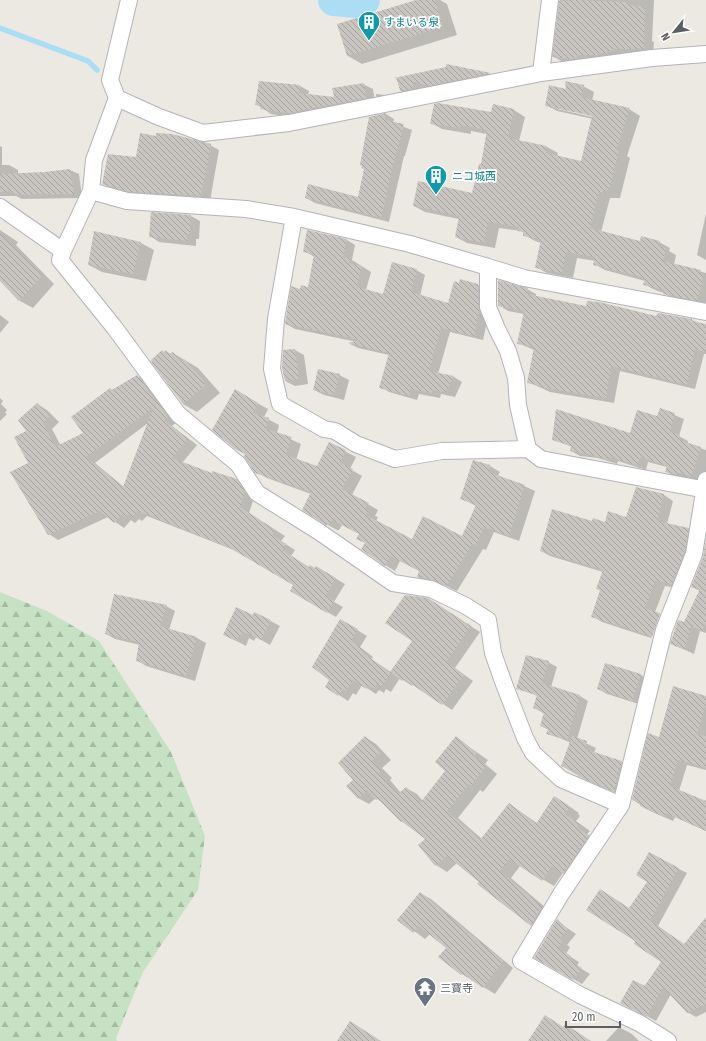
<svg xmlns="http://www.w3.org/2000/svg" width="706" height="1041" font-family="'Fira Sans Condensed','Noto Sans JP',sans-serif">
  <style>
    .forest { fill: url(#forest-firs) }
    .shadow { fill: #0003; fill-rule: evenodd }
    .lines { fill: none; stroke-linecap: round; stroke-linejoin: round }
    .stream { stroke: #abddf4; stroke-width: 5.5 }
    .river { stroke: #abddf4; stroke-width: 32 }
    .building { fill: url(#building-back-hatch); fill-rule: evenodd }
    .street-casing { stroke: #b1b4b7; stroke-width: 18 }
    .street { stroke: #fff; stroke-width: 16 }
    .labels { text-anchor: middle; stroke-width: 3.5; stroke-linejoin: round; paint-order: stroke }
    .culture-label { font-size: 11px; fill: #0d838f; stroke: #fff; text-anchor: start }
    .worship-label { font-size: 11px; fill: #5b616d; stroke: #fff; text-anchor: start }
  </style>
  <defs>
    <pattern id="forest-firs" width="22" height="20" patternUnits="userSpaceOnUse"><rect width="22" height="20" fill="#c6e1c3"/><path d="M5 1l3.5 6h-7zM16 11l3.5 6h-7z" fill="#a4baa2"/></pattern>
    <pattern id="building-back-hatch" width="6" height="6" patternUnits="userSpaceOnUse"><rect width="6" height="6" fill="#c8c4c0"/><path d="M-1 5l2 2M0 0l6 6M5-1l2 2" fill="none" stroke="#a6a29f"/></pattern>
  </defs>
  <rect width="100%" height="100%" fill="#ece9e3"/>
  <path class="forest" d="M 0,592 L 47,611 L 99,641 L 171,752 L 205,836 L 198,890 L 143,972 L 116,1038 L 117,1041 L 0,1041 Z"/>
  <path class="shadow" d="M 419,0 L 440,0 L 447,4 L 457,35 L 362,64 L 348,56 L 338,25 Z
    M 560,0 L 654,0 L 652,41 L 654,42 L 653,54 L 622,54 L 622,55 L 563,62 L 554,57 Z
    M 447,65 L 491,74 L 498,78 L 439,90 L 424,87 L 422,94 L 410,96 L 401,91 L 396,78 L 447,68 Z
    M 363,84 L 373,89 L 375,103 L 298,118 L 271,114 L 256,104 L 300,86 L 309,91 L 308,95 L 335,98 Z
    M 583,86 L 594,92 L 592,101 L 629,109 L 640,116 L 627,156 L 630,158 L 620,198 L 610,198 L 601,232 L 640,242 L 659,242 L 670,248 L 669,251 L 676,255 L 674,265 L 706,273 L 706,306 L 675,300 L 664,293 L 655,290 L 644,284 L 645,281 L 605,270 L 594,264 L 595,261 L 577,258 L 573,278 L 547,273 L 536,267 L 541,243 L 535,241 L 524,235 L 524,233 L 521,231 L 499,228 L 495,248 L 467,243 L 456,237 L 459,219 L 425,212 L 414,206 L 473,194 L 482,166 L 487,134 L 471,131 L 471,134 L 442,129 L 431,123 L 492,113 L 494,105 L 514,110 L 525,117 L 519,141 L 547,147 L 558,153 L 557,157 L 582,162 L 593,119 L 557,111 L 546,105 L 567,90 ZM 557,107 L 598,116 L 597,118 L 557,109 Z
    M 376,94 L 385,95 L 388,97 L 380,98 L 376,96 Z
    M 386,114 L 394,119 L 393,123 L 412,130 L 405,156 L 404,156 L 389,222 L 315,203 L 306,198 L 359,198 L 365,170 L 370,118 Z
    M 156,138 L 210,145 L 219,150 L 210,201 L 138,196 L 112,189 L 104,184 L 137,158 Z
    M 0,146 L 2,147 L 2,165 L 9,165 L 18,170 L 18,174 L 45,173 L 70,170 L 79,174 L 82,198 L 22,199 L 16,196 L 0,196 Z
    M 706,213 L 706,260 L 697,255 Z
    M 191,216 L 200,221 L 199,239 L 196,239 L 196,246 L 159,242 L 150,236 Z
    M 0,230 L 18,242 L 16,245 L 54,284 L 33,308 L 20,301 L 0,280 Z
    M 347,240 L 355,245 L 352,260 L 371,272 L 366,290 L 384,295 L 416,270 L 425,275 L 420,296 L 448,304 L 461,281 L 478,285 L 487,290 L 488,317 L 483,340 L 450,332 L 438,374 L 454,377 L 462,382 L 455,397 L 441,394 L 440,398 L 419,394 L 417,400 L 389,392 L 381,387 L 389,355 L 358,348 L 350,344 L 357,342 L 295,329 L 286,324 L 301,290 L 309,288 L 315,257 L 304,251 Z
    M 141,243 L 154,250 L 146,281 L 102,272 L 89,265 Z
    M 527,289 L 536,294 L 536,297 L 587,308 L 657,318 L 692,320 L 706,326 L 706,354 L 704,354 L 695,389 L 620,371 L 614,403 L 550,392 L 528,382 L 534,350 L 518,343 L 524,314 L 508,311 L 499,305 Z
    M 0,315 L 9,322 L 0,333 Z
    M 295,350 L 304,355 L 308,384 L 295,386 L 285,381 Z
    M 167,352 L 171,354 L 173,353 L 198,368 L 220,393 L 197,412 L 183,404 L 165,353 Z
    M 339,375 L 349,380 L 344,400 L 324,395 L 314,390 Z
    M 137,376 L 147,381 L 177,422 L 172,426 L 197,445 L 182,463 L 212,475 L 236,480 L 246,486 L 254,498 L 249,513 L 285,536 L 281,541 L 295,550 L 291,556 L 310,568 L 315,569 L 316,567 L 345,584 L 334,602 L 343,607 L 336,617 L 291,591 L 295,585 L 239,552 L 147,516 L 142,521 L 139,519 L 135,523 L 131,520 L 124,528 L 108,517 L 58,540 L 49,534 L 29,464 L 28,432 L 37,404 L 47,410 L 59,422 L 52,429 L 61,446 L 85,434 L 110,389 L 112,390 ZM 148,423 L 124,487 L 95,463 Z
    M 236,391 L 268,409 L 264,417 L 279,425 L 277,433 L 301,444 L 296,460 L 318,467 L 329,443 L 356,457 L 350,469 L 362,476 L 352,495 L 378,510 L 375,516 L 378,517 L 376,521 L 413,540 L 463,537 L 476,506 L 461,498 L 490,466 L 500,472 L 498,476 L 524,486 L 535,491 L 519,541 L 494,532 L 486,550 L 483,549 L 457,591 L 444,585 L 428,583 L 418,577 L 420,571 L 400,561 L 395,571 L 385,565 L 360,534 L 342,525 L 339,530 L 337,530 L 326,524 L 311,494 L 267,478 L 256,472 Z
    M 0,398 L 3,401 L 1,404 L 7,410 L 5,413 L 7,414 L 0,421 Z
    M 660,409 L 684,419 L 679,436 L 688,441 L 688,444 L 706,450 L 706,483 L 689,478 L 688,480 L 675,477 L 666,471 L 667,467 L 648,462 L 646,470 L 618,461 L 617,464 L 598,458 L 580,456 L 571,451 L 572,447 L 553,439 L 631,434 L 658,417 Z
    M 637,488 L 664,495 L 673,501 L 667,524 L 688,529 L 698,535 L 682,589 L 665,586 L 655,612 L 660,614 L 651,638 L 602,622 L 592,616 L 601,591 L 597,588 L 603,572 L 550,556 L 541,551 L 593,522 L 606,523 L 627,518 Z
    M 706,546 L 706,633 L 700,631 L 694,654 L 672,644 L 685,624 L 700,591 L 692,587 L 704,556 Z
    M 438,605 L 480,632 L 455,668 L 473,681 L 452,710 L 413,684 L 412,686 L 400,678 L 391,692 L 386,689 L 384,693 L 379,690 L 376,694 L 362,685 L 356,695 L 353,693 L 348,701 L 327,687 L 331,680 L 341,620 L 367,636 L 360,647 L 373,657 L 371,659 L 391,672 Z
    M 166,606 L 175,611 L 169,630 L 197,638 L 206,643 L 195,681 L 146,666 L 137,660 L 140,645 L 115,639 L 106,634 Z
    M 255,613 L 280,626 L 270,645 L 256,637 L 254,641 L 249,638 L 246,646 L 225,635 L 253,617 Z
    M 548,662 L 557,667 L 551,687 L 580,696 L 588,701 L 577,739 L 596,748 L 594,753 L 622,762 L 631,768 L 624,796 L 588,781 L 562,766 L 571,743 L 548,733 L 549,730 L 541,726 L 545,714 L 534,708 L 538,696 L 517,688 Z
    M 606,664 L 641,675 L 650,681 L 642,705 L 607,694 L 598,689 Z
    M 706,697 L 706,770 L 687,765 L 679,791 L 706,802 L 706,831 L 675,817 L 673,821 L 650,811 L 633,800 L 660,738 Z
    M 365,737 L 376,744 L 391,760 L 382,768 L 392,778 L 390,780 L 401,793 L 406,788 L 417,794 L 423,801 L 447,771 L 456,738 L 488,760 L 485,764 L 497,774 L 483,792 L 480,790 L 458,818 L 482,839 L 509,804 L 537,823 L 566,804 L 579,813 L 578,814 L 580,816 L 576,821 L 590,831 L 587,834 L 600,843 L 575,879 L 563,873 L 554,886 L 520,866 L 511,878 L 553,914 L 542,932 L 531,925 L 457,863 L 447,872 L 436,865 L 427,839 L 401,821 L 384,803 L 376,798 L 369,804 L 358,798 L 355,780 Z
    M 649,854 L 687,873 L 658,926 L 685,945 L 706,945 L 706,1012 L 696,1017 L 687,1012 L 671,994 L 656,1021 L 630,1007 L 662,961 L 637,941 L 630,909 L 648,882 Z
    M 420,893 L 431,899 L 513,968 L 495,994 L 462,974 L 447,948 L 430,934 L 425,939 L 399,920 Z
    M 557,921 L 576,934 L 567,945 L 570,947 L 566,954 L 579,962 L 577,966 L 590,974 L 582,984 L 535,957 Z
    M 619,1027 L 632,1034 L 639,1041 L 606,1041 Z"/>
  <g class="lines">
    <path class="stream" d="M 0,28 L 88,61 L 97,70"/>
    <path class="river" d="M 334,0 L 355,2 L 364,0"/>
  </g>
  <path class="building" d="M 416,0 L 435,0 L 443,27 L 347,56 L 337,24 Z
    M 578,0 L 626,2 L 627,5 L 645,6 L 644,49 L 613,49 L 613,51 L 607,51 L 607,53 L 598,53 L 598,55 L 577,55 L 577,59 L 572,59 L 552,57 L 559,1 Z
    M 446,64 L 491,73 L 429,86 L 414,82 L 413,89 L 400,91 L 397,78 L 394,78 L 446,67 Z
    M 259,81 L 300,85 L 299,93 L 334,97 L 332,88 L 364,83 L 366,98 L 288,113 L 280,112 L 260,109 L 261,106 L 255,105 Z
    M 565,81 L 584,85 L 581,97 L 630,108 L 616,150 L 619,151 L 609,190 L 603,191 L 603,193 L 599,192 L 590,228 L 640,241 L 641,236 L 660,241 L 658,246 L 666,248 L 663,261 L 701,270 L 700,274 L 704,275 L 697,301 L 663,294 L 664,290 L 643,285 L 645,278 L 593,265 L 595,257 L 566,252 L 562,273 L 535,268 L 541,239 L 523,236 L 523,232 L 518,231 L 519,227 L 488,222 L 484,243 L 455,237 L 459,216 L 413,206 L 418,181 L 472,193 L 479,164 L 481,164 L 487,130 L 460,125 L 460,128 L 430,124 L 434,104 L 438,103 L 491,112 L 493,104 L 514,109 L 508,138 L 547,146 L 546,153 L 581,161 L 592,116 L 545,106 L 549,85 L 566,89 Z
    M 386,113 L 385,120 L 404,124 L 397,152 L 396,152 L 381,218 L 305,198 L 308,184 L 358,197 L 364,169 L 361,168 L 362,166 L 360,165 L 369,117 Z
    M 140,133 L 156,136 L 156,133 L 172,134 L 211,144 L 201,196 L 129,192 L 102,184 L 108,154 L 136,157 Z
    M 70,169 L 74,194 L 13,195 L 13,191 L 0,192 L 0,174 L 45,172 Z
    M 151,212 L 191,215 L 190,234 L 187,234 L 187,241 L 149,237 Z
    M 307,230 L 347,239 L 343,257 L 350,258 L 349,263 L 362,266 L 357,287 L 383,294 L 392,262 L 417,269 L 411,292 L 448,303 L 454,281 L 459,283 L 460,279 L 478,284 L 479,311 L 474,336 L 441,328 L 429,371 L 454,376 L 446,392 L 432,390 L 432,393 L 410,389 L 409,396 L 379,388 L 389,353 L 348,343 L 360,340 L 285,324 L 291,286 L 300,289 L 301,285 L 308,287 L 314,254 L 303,252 Z
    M 94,231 L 141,242 L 133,274 L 88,265 Z
    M 0,233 L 42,276 L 19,301 L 0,281 Z
    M 498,280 L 528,288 L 527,294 L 586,306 L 587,301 L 599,302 L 656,316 L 658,313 L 692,319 L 692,321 L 706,324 L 706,352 L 695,349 L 687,385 L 611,366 L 606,398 L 540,387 L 541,386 L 527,383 L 534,347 L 517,344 L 524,311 L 498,306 Z
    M 295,349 L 299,379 L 285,381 L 282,368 L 283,350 Z
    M 162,350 L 164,352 L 166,350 L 169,354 L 173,352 L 181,362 L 184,359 L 204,381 L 204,387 L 183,404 L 152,363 L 151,360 Z
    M 318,369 L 340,374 L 334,395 L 313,390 Z
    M 137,375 L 168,417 L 164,420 L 188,439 L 172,458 L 212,473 L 212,471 L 237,479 L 245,492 L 240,507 L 276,530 L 272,535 L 286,544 L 282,550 L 309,567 L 310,565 L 315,568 L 316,566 L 336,578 L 326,595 L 334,601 L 327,613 L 290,591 L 293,585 L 228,547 L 138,511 L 132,517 L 129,514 L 125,518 L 122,514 L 114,523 L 100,511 L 48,535 L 10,472 L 28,463 L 14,437 L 26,431 L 18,420 L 37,403 L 50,416 L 43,423 L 55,447 L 83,433 L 71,417 L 110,388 L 112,390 ZM 153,408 L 152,411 L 123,487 L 86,457 Z
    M 235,389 L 258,403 L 253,413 L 269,418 L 266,429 L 292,437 L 286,455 L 317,466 L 329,442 L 346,450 L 340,463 L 353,469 L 342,489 L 369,503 L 365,509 L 368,511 L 366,515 L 412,539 L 423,516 L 462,536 L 476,505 L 460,499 L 473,460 L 490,465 L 488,472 L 525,485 L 509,536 L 484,527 L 476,545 L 472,544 L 447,586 L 433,580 L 417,577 L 419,571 L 390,556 L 385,566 L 361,549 L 365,543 L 356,539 L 359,534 L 332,520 L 329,525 L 326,525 L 302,510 L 311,492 L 255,473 L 244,457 L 245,454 L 235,449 L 212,430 Z
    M 660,408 L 675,413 L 670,432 L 680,435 L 679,440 L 701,447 L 691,477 L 680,473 L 679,475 L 665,472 L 667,466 L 640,457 L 637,465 L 609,457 L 608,460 L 588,454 L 570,451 L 571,446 L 552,440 L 556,409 L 630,433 L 637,410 L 657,416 Z
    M 636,487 L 664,494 L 657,521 L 689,528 L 685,551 L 672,584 L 655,581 L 645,608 L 660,613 L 652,637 L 619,625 L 619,626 L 591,617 L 600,590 L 596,589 L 603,570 L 540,551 L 552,509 L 592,521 L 593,518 L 605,522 L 608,511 L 626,517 Z
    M 706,539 L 706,623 L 702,631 L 691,626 L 685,650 L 670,644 L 678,620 L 684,622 L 700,589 L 691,587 L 703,557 Z
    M 114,594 L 167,605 L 160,626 L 197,637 L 186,676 L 136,661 L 139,642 L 105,634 Z
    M 405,595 L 428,598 L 471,626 L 446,662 L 464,675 L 442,705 L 404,679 L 402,681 L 391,673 L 381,687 L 377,684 L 374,689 L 369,685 L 366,689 L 353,680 L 346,691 L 343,689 L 338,696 L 325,687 L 329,680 L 312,667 L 340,619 L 358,629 L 351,641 L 364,650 L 363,653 L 390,672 L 412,641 L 385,623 Z
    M 236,607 L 253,615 L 254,612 L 271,620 L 261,640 L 246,633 L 244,636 L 240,634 L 236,641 L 223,635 Z
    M 526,655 L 549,661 L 542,683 L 580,695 L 567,740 L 546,734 L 548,729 L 540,726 L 544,712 L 533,708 L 537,695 L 516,689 Z
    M 605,663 L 641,674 L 632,701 L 597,689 Z
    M 673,686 L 706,696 L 706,704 L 697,734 L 706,736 L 706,768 L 678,760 L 670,786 L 706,801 L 706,831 L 666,813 L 664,817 L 640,806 L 641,803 L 632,800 L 648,733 L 659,737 Z
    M 365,736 L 380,753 L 372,761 L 381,771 L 379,773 L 398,794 L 406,787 L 420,803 L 445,771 L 435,762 L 456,736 L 477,753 L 474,757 L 486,766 L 471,786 L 469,784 L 447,811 L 480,840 L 509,803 L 536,824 L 554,796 L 568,805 L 567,807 L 569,808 L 565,814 L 579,824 L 577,827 L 589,836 L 563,874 L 552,866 L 542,881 L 509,859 L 500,871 L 542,907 L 531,926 L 477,884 L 479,882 L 447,856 L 435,866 L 418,845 L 425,839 L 402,821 L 401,822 L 378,799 L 376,800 L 367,790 L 358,799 L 346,786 L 353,780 L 338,763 Z
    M 572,736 L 587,741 L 585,749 L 622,761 L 614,792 L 578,776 L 579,773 L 561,766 Z
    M 649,852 L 679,868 L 650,921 L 684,944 L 706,917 L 706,1004 L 687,1013 L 663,987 L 647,1017 L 620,1003 L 633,980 L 645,986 L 661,962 L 634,944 L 635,941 L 586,910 L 600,889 L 629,908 L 647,882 L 636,875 Z
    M 420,892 L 503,961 L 483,988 L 463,974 L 461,975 L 438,957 L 446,948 L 419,926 L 413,933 L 397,920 Z
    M 557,919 L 568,929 L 559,939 L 562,941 L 558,948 L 571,956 L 569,960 L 582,968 L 573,980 L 534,958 Z
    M 545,1015 L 563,1027 L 565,1024 L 591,1041 L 528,1041 Z
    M 350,1021 L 381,1041 L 337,1041 Z"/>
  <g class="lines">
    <g class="street-casing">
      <path id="street" d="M 129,0 L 110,80 L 117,98 L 94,160 L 91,191 L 127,201 L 246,209 L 294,217 L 410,244 L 488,267
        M 541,73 L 550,0
        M 117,98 L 159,117 L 203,133 L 289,123 L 541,73 L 652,58 L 706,54
        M 91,191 L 63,251 L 60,260 L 114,327 L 178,414 L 238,464 L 257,493 L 318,531 L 393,583 L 431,589 L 466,606 L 488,620 L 493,653 L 504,684 L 525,738 L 533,753 L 561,779 L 621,805
        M 0,207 L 63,251
        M 294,217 L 276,319 L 272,369 L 280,404 L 324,429 L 335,431 L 356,444 L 395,459 L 442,451 L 528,449
        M 706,312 L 524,278 L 488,267 L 488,307 L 497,329 L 508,351 L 516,378 L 518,405 L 528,449 L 541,459 L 706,490
        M 668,1041 L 639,1023 L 580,995 L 521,961 L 561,894 L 621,805 L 664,630 L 694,554 L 706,480"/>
    </g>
    <use href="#street" class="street"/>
  </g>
  <defs>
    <g id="building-pin" transform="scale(1.15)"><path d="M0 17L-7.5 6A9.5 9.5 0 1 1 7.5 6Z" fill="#0f9aa8" stroke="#fff"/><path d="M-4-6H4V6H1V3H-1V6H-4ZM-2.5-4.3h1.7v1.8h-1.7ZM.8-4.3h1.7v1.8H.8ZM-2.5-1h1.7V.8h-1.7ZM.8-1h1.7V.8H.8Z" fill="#fff"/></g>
    <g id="temple-pin" transform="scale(1.15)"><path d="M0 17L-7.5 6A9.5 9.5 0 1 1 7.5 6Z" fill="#6b7280" stroke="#fff"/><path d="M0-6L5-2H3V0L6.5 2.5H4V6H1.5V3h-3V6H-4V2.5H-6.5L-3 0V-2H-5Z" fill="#fff"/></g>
  </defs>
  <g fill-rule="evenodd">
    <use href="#building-pin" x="369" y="22"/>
    <use href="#building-pin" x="436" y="176"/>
    <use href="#temple-pin" x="425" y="988"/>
  </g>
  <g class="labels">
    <g class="culture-label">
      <text x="384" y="26">すまいる泉</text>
      <text x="452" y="180">ニコ城西</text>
    </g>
    <g class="worship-label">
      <text x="440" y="992">三寶寺</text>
    </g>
  </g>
  <g transform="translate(674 32) rotate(240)" stroke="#ffffff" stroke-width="3" paint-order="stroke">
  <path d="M0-3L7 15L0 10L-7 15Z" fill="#5c5f62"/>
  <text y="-6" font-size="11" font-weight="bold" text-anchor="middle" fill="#5c5f62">N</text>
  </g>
  <path d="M566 1021v6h54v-6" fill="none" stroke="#5c5f62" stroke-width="2"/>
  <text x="572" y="1021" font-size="12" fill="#5c5f62" stroke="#ffffff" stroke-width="3" paint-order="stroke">20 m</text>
</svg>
